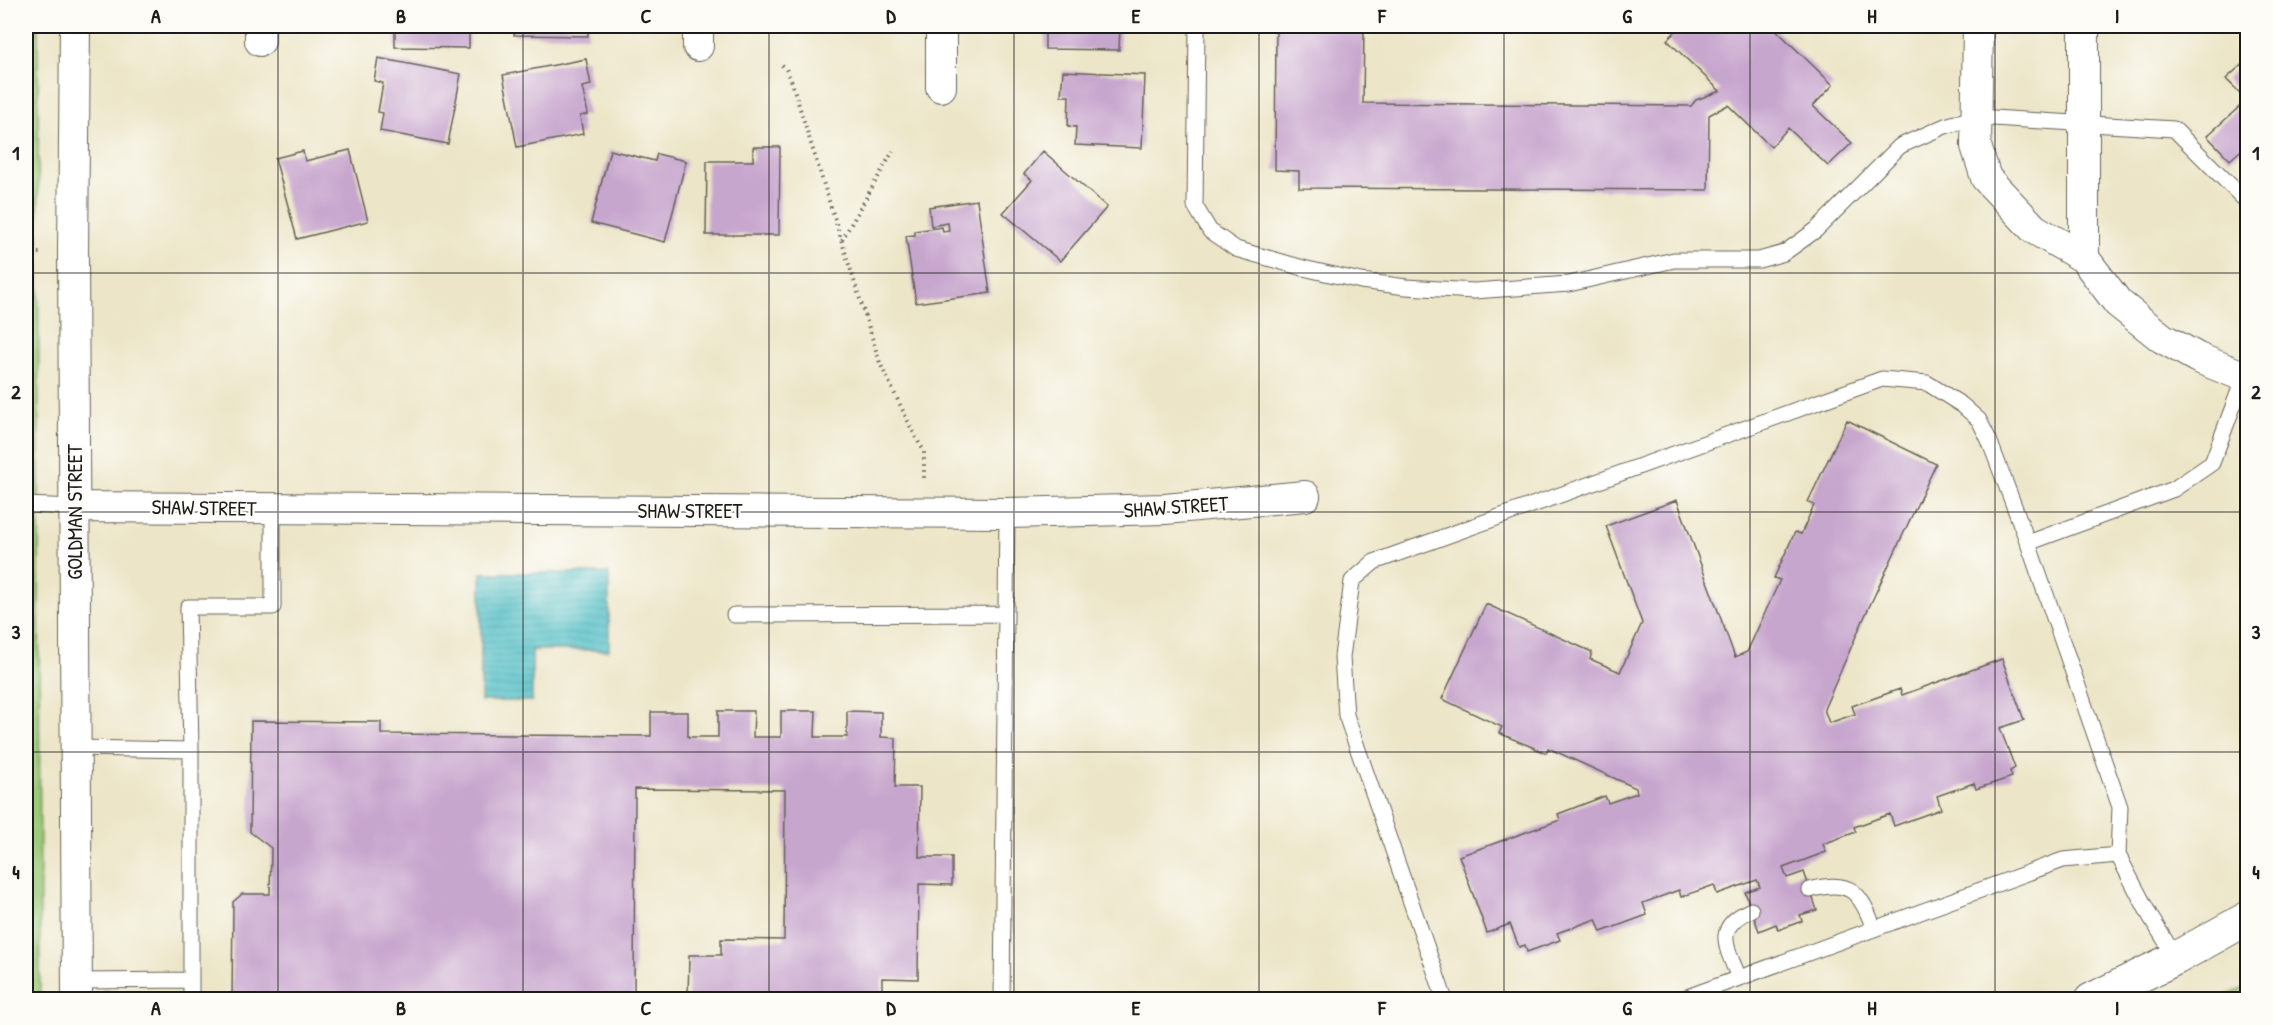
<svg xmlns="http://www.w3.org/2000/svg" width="2273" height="1025" font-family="'Patrick Hand',sans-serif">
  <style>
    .green { fill: #9bca79; stroke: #5c734a; stroke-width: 1.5 }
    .water { fill: url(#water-rules); stroke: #366e72; stroke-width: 1.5 }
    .building { fill: #c7a6ce }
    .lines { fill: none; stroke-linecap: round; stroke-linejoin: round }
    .service-casing { stroke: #656258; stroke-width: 17 }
    .minor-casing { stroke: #656258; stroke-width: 32 }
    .tertiary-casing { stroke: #656258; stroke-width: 35 }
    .path { stroke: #656258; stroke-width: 4; stroke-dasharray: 1.5 4.5; stroke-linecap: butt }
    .service { stroke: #fff; stroke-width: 15 }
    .minor { stroke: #fff; stroke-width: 30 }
    .tertiary { stroke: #fff; stroke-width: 33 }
    .grid { fill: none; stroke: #1c1c1c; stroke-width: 1.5; stroke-opacity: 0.55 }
    .labels { text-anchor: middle; stroke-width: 4.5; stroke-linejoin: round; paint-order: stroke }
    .street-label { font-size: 21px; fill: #1c1c1c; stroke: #fdfcf7 }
    .neatline { fill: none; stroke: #1c1c1c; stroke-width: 2 }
    .grid-label { font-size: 20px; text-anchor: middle; font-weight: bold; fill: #1c1c1c }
  </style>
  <defs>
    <pattern id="water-rules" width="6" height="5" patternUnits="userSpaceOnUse" patternTransform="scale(1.5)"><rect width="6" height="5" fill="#51c0c7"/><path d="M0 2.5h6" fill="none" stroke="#46a4aa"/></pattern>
  </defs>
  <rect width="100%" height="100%" fill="#fdfcf7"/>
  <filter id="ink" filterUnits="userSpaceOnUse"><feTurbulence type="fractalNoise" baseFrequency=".0167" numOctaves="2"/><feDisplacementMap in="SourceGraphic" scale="12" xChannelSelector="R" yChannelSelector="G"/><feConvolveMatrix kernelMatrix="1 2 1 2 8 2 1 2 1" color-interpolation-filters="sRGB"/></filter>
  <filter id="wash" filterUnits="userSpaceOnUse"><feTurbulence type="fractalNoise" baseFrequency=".008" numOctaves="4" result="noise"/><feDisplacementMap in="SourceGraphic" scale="24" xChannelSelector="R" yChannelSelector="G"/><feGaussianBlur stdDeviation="1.35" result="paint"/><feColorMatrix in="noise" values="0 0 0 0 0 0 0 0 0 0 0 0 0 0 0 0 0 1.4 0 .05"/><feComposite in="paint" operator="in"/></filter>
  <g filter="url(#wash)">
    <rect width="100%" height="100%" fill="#ece5c7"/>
    <path class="green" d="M 26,26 L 38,26 L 40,1000 L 26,999 Z
      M 2247,987 L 2247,999 L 2218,999 Z"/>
    <path class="water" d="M 481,573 L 609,573 L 609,650 L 532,650 L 532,701 L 481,701 Z"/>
    <g id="blocks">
      <path class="building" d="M 395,26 L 469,26 L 469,48 L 395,47 Z
        M 515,26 L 588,26 L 588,36 L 514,35 Z
        M 1045,26 L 1120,26 L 1119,50 L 1045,49 Z
        M 1276,26 L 1364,26 L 1363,103 L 1691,106 L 1696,100 L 1720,91 L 1667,40 L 1681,26 L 1772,26 L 1833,85 L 1813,106 L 1852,143 L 1828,166 L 1788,128 L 1771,147 L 1728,105 L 1709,115 L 1708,190 L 1299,188 L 1299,171 L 1275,170 Z
        M 378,58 L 461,74 L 448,144 L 380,131 L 383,113 L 378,112 L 383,83 L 374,81 Z
        M 586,59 L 591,85 L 582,87 L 588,114 L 580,116 L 583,134 L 517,147 L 503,75 Z
        M 2248,59 L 2248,144 L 2230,160 L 2207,136 L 2247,100 L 2226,79 Z
        M 1063,71 L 1145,75 L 1142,148 L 1075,145 L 1076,127 L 1068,126 L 1069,96 L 1061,96 Z
        M 753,147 L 780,147 L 779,235 L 706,235 L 707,161 L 753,161 Z
        M 350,150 L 368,221 L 297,239 L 275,158 L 303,151 L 305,161 Z
        M 610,150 L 655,161 L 657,154 L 686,161 L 665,242 L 591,223 Z
        M 1043,151 L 1107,207 L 1060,261 L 1003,213 L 1032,180 L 1024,174 Z
        M 977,200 L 990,293 L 916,303 L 906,236 L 915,235 L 915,231 L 942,227 L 943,232 L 949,231 L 948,223 L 931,226 L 929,207 Z
        M 1847,420 L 1936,464 L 1864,618 L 1824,709 L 1829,723 L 1855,714 L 1852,706 L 1900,689 L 1902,695 L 2002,659 L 2024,720 L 2000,728 L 2015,768 L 2010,771 L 2012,777 L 1976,789 L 1974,783 L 1937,796 L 1941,809 L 1894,826 L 1890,814 L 1854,827 L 1856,832 L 1823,844 L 1826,852 L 1783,868 L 1787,878 L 1804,872 L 1817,910 L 1800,915 L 1802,921 L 1778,930 L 1776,924 L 1759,931 L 1745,892 L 1760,887 L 1757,880 L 1717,894 L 1714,885 L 1681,897 L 1679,890 L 1643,903 L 1647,915 L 1601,932 L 1596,919 L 1557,933 L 1560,940 L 1527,952 L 1525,945 L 1519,947 L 1510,924 L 1487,933 L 1459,856 L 1560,820 L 1558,814 L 1605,796 L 1608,803 L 1637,793 L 1636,788 L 1548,748 L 1546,753 L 1499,733 L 1502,727 L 1442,699 L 1486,604 L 1592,652 L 1590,659 L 1620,672 L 1642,623 L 1606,526 L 1677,500 L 1735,657 L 1747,652 L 1780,580 L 1774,578 L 1795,532 L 1801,534 L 1814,505 L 1808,502 Z
        M 718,711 L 754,711 L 753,737 L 781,737 L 781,711 L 816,711 L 815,737 L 847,737 L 847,711 L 881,712 L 881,737 L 896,738 L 895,787 L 920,787 L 919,857 L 952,857 L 952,885 L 919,884 L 918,979 L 882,978 L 882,1000 L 688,1000 L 689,955 L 721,955 L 721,939 L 784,940 L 785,790 L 635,789 L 634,1000 L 232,1000 L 233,902 L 242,894 L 270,894 L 271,848 L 250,832 L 251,721 L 381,722 L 381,734 L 651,736 L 651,712 L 688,712 L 688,737 L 718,737 Z"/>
    </g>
  </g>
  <g filter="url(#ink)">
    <use href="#blocks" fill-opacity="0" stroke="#656258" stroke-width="1.5"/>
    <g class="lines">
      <g class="service-casing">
        <path id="service" d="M 1197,26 L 1195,206 L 1210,231 L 1236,249 L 1303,268 L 1361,281 L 1406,287 L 1474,291 L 1569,284 L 1674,260 L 1759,260 L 1784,253 L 1816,230 L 1900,146 L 1945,126 L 1977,117 L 2174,129 L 2248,203
          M 26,505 L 75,507
          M 2028,543 L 2174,489 L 2212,463 L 2244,377
          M 734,615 L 1005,614
          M 76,748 L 191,750
          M 1810,890 C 1851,878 1861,893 1874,929
          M 1739,978 C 1726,946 1713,927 1751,910
          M 77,981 L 191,980
          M 191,1000 L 191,750 L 188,607 L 273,607 L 273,509
          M 1002,1000 L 1007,513
          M 1445,1000 L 1346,715 L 1342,657 L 1352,581 L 1374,562 L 1882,379 L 1927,383 L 1962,405 L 1979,420 L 1989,440 L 2028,543 L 2120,807 L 2118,855
          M 1679,1000 L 2063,860 L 2118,855 L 2150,916 L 2176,958"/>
      </g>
      <g class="minor-casing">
        <path id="minor" d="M 75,26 L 73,252 L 77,1000
          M 941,26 L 941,87
          M 1978,26 L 1976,146 L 1986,178 L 2034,229 L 2084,258 L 2118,303 L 2162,338 L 2198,358 L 2248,378
          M 260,41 L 260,26
          M 698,46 L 698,26
          M 2084,258 L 2084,26
          M 75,507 L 1007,513 L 1165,509 L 1305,496"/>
      </g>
      <g class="tertiary-casing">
        <path id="tertiary" d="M 2091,1000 L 2176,958 L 2248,918"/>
      </g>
      <path class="path" d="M 782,65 L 786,69 L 791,80 L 880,363 L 916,438 L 924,451 L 924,479
        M 842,240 L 893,151
        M 26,253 L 40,253"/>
      <use href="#service" class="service"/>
      <use href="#minor" class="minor"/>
      <use href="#tertiary" class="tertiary"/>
    </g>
  </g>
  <path class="grid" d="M 278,26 L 278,1000M 523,26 L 523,1000M 769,26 L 769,1000M 1014,26 L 1014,1000M 1259,26 L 1259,1000M 1504,26 L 1504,1000M 1750,26 L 1750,1000M 1995,26 L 1995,1000M 26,273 L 2248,273M 26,512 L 2248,512M 26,752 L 2248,752"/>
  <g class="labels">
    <g class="street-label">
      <text transform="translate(1176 507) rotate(-4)" y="7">SHAW STREET</text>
      <text transform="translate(204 508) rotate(1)" y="7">SHAW STREET</text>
      <text x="690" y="518">SHAW STREET</text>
      <text transform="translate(75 512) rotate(-90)" y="7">GOLDMAN STREET</text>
    </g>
  </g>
  <rect width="2273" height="1025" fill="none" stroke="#fdfcf7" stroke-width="66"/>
  <rect x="33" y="33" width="2207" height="959" class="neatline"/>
  <g class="grid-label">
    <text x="156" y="23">A</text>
    <text x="401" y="23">B</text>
    <text x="646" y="23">C</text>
    <text x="891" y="23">D</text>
    <text x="1136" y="23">E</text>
    <text x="1382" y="23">F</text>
    <text x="1627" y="23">G</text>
    <text x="1872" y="23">H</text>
    <text x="2117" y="23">I</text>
    <text x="16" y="160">1</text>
    <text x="2256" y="160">1</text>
    <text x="16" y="399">2</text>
    <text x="2256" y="399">2</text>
    <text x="16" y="639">3</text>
    <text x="2256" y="639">3</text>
    <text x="16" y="879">4</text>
    <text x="2256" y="879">4</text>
    <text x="156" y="1015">A</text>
    <text x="401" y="1015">B</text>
    <text x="646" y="1015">C</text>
    <text x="891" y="1015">D</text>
    <text x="1136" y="1015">E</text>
    <text x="1382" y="1015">F</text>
    <text x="1627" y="1015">G</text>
    <text x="1872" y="1015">H</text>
    <text x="2117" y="1015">I</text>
  </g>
</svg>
